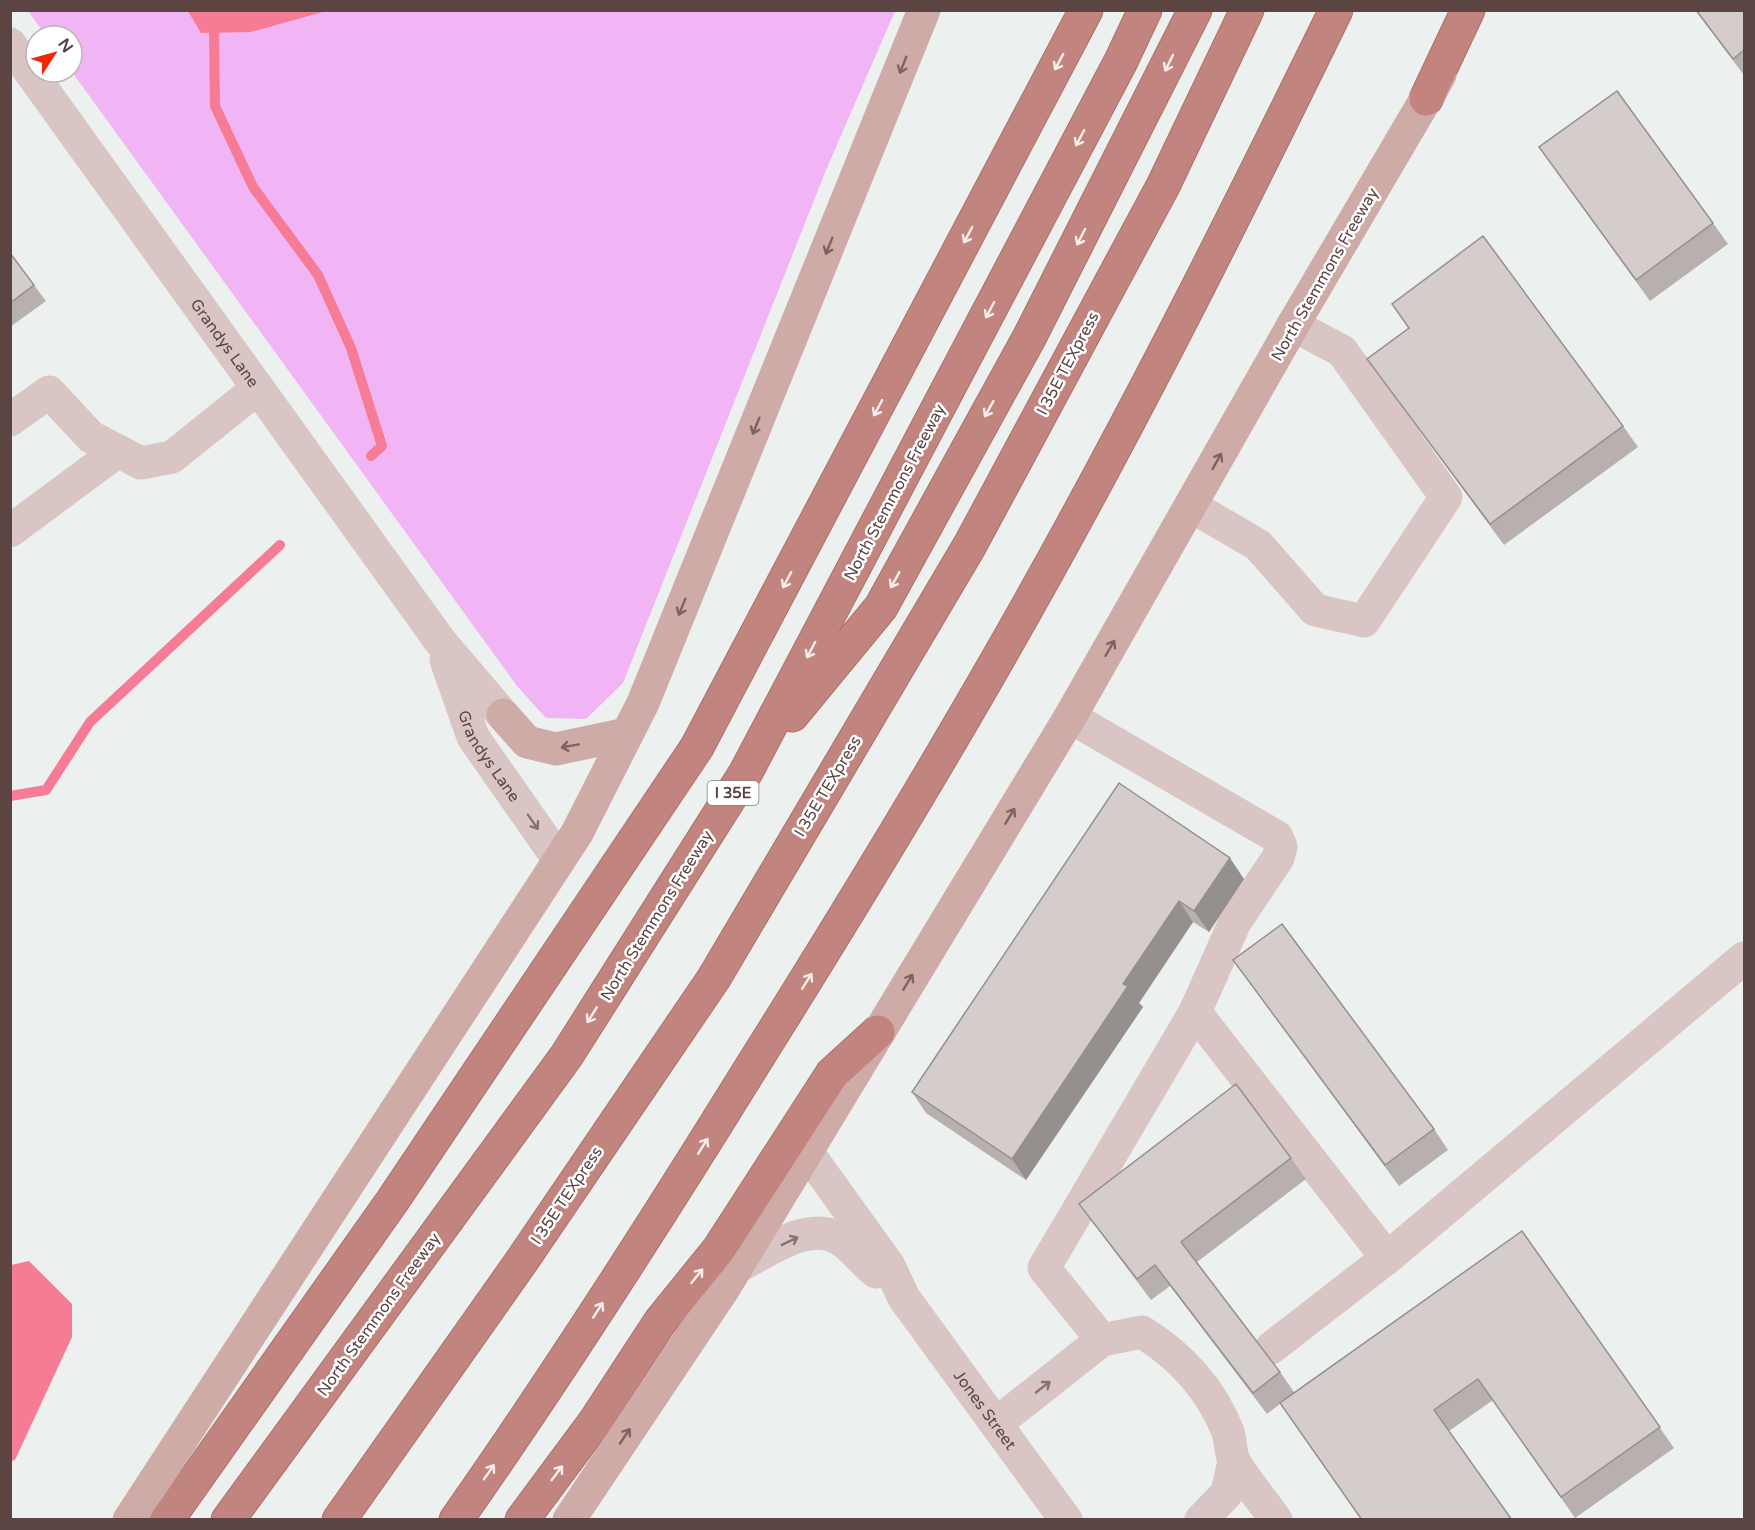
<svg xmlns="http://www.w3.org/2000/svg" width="1755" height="1530" font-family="'Varela Round',sans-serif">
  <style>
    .green { fill: #f1b4f4 }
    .water { fill: #f67c96 }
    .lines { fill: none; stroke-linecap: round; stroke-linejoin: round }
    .stream { stroke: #f67c96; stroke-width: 10 }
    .highway-casing { stroke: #ae7069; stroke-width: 35 }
    .minor { stroke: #d9c5c4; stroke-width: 33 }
    .major { stroke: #cfaba8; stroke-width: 33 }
    .highway { stroke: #c2847e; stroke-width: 33 }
    .wall { fill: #b7b0af }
    .shaded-wall { fill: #95908e }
    .building { fill: #d5cdcb; stroke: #95908e; stroke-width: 1.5 }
    .oneway { stroke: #f6edec }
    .oneway2 { stroke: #7e6361 }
    .oneway3 { stroke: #887170 }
    .labels { text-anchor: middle; stroke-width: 5; stroke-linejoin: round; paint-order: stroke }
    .shield { fill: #fff; stroke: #8d7c7b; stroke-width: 1.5 }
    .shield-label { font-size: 15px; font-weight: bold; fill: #5c4443 }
    .street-label { font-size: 16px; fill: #5c4443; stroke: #fff }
  </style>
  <rect width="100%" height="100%" fill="#ecf0ee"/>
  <path class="green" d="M 28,11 L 895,11 L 826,170 L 623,683 L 586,719 L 546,718 L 517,686 L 72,72 L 72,36 L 46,36 Z"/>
  <path class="water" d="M 188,11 L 326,11 L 251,32 L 201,33 Z
    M 29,1261 L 72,1304 L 72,1337 L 15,1460 L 11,1461 L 11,1265 Z"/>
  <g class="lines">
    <path class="stream" d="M 223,10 L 214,33 L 215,106 L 253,187 L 318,275 L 351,348 L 382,446 L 371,456
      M 10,796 L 46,790 L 90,722 L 280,545"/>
    <g class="highway-casing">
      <path id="highway" d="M 1426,99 L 1468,10
        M 792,715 L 881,607 L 1029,338 L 1195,10
        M 167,1520 L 393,1200 L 697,747 L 1086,10
        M 228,1520 L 567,1055 L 746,772 L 1121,61 L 1145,10
        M 339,1520 L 521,1262 L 714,978 L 970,545 L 1163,186 L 1247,10
        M 456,1520 C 559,1373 655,1223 749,1071 C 835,934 919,797 999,657 C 1120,446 1229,229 1336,10
        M 522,1520 L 594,1423 L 660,1322 L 719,1249 L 832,1074 L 878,1032"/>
    </g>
    <g class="minor">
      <path id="s1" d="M 10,44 L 440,641 L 503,715"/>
      <path d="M 10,420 L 49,392 L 91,437 L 141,463 L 172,457 L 258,388"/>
      <path d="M 1191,506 L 1258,545 L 1315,610 L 1364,621 L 1446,497 L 1342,351 L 1293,325"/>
      <path d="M 10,531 L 118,451"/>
      <path id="s2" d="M 446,660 L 473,737 L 559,860"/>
      <path d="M 1070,717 L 1277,837 L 1281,847 L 1278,858 L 1235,922 L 1195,1012 L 1044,1268 L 1102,1340"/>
      <path d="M 1195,1012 L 1387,1258 L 1271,1348"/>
      <path id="s3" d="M 807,1152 L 889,1266 L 904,1298 L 1066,1520"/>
      <path d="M 1387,1258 L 1744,958"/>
      <path d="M 737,1267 C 769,1251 813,1216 845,1243 C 856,1252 865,1263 876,1272"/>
      <path d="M 997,1423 L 1102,1340 L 1142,1332 C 1181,1356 1211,1389 1228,1432 C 1231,1442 1230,1454 1235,1463 C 1247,1483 1263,1501 1276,1520"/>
      <path d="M 1201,1520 L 1227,1493 L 1234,1461"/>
    </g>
    <path class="major" d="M 503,715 L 527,742 L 556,749 L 627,734
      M 129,1520 L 577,833 L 643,703 L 924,10
      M 569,1520 L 724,1288 L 1070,717 L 1293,325 L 1440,75"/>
    <use href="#highway" class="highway"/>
  </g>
  <path class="wall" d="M 1695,10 L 1744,10 L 1744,75 Z
    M 1539,147 L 1713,223 L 1728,244 L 1650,301 Z
    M 10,253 L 46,301 L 10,327 Z
    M 1409,328 L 1623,426 L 1638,447 L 1504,545 L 1367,359 Z
    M 1119,783 L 1244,879 L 1209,932 L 1193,922 L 1139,1003 L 1143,1007 L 1026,1180 L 926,1113 L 912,1092 Z
    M 1233,960 L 1434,1129 L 1448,1150 L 1399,1186 Z
    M 1291,1158 L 1306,1179 L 1197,1262 L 1280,1372 L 1294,1392 L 1522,1231 L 1674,1448 L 1575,1518 L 1493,1400 L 1449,1431 L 1281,1403 L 1267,1414 L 1170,1286 L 1151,1300 L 1079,1204 Z"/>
  <path class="shaded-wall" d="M 1230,858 L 1244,879 L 1209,932 L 1194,911 Z
    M 1179,901 L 1193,922 L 1139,1003 L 1143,1007 L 1026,1180 L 1012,1159 L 1123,984 Z"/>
  <path class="building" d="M 1696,10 L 1744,10 L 1744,50 L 1733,59 Z
    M 1617,91 L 1713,223 L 1636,280 L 1539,147 Z
    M 1483,236 L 1623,426 L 1490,524 L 1367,359 L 1409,328 L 1392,304 Z
    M 10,253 L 34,285 L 10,303 Z
    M 1119,783 L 1230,858 L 1194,911 L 1179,901 L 1123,984 L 1128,986 L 1012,1159 L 912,1092 Z
    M 1282,924 L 1434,1129 L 1385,1165 L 1233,960 Z
    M 1236,1084 L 1291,1158 L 1181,1242 L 1280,1372 L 1253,1393 L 1155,1265 L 1137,1279 L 1079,1204 Z
    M 1522,1231 L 1660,1427 L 1561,1497 L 1478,1379 L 1434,1410 L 1512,1520 L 1362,1520 L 1280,1403 Z"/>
  <defs><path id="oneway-shaft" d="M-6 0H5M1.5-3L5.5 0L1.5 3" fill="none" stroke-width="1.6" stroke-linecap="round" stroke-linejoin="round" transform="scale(1.5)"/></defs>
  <g class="oneway">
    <use href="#oneway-shaft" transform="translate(1059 62) rotate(118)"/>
    <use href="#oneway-shaft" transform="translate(1169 63) rotate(116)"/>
    <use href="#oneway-shaft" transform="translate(1080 138) rotate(118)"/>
    <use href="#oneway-shaft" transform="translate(968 235) rotate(118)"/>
    <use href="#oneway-shaft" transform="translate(1081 237) rotate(117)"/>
    <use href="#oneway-shaft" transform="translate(990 310) rotate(118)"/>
    <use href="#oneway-shaft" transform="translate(878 408) rotate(118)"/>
    <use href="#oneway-shaft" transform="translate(989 409) rotate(119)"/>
    <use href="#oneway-shaft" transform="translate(787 580) rotate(118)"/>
    <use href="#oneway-shaft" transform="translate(895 580) rotate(119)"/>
    <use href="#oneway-shaft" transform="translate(811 650) rotate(118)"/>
    <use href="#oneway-shaft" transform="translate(807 981) rotate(-58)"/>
    <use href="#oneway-shaft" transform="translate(592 1015) rotate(122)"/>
    <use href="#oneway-shaft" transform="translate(703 1146) rotate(-58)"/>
    <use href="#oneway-shaft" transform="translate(697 1276) rotate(-51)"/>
    <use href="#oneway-shaft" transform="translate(598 1310) rotate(-57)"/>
    <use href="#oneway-shaft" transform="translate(489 1472) rotate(-55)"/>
    <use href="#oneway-shaft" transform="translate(557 1473) rotate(-53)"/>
  </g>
  <g class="oneway2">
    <use href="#oneway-shaft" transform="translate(903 65) rotate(112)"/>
    <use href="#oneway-shaft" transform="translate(829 246) rotate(112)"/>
    <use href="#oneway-shaft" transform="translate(756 426) rotate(112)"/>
    <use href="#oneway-shaft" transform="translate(1217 461) rotate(-61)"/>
    <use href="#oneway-shaft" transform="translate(682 607) rotate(112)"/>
    <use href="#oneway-shaft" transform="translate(1110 648) rotate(-60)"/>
    <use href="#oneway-shaft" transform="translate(570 746) rotate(170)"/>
    <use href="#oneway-shaft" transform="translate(1010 816) rotate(-59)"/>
    <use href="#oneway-shaft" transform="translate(908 982) rotate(-59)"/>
    <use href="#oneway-shaft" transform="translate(625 1436) rotate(-56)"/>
  </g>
  <g class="oneway3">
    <use href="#oneway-shaft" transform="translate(533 822) rotate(55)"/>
    <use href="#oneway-shaft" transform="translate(790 1241) rotate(-26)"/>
    <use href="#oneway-shaft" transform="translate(1043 1387) rotate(-38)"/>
  </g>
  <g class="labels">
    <rect class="shield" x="707.5" y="781" width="51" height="24" rx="4.5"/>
    <g class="shield-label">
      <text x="733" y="798">I 35E</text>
    </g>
    <g class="street-label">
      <text transform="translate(1324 274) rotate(-60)" y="6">North Stemmons Freeway</text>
      <text dy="6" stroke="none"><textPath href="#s1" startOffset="368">Grandys Lane</textPath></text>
      <text transform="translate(1067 363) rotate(-62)" y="6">I 35E TEXpress</text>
      <text transform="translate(894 492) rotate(-62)" y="6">North Stemmons Freeway</text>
      <text dy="6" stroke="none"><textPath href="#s2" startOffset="106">Grandys Lane</textPath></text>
      <text transform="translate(827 786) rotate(-59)" y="6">I 35E TEXpress</text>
      <text transform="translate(656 915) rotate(-58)" y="6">North Stemmons Freeway</text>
      <text transform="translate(566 1195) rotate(-56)" y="6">I 35E TEXpress</text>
      <text transform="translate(378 1314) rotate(-54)" y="6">North Stemmons Freeway</text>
      <text dy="6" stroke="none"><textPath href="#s3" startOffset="314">Jones Street</textPath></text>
    </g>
  </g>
  <rect width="1755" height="1530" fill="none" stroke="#5c4443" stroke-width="24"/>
  <g transform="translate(54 54) rotate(54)"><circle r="28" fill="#ffffff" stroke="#beb4b4" stroke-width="1.5"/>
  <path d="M0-4.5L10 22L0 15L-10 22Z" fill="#f22604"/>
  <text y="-9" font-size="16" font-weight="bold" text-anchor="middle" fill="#5c4443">N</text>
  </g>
</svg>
